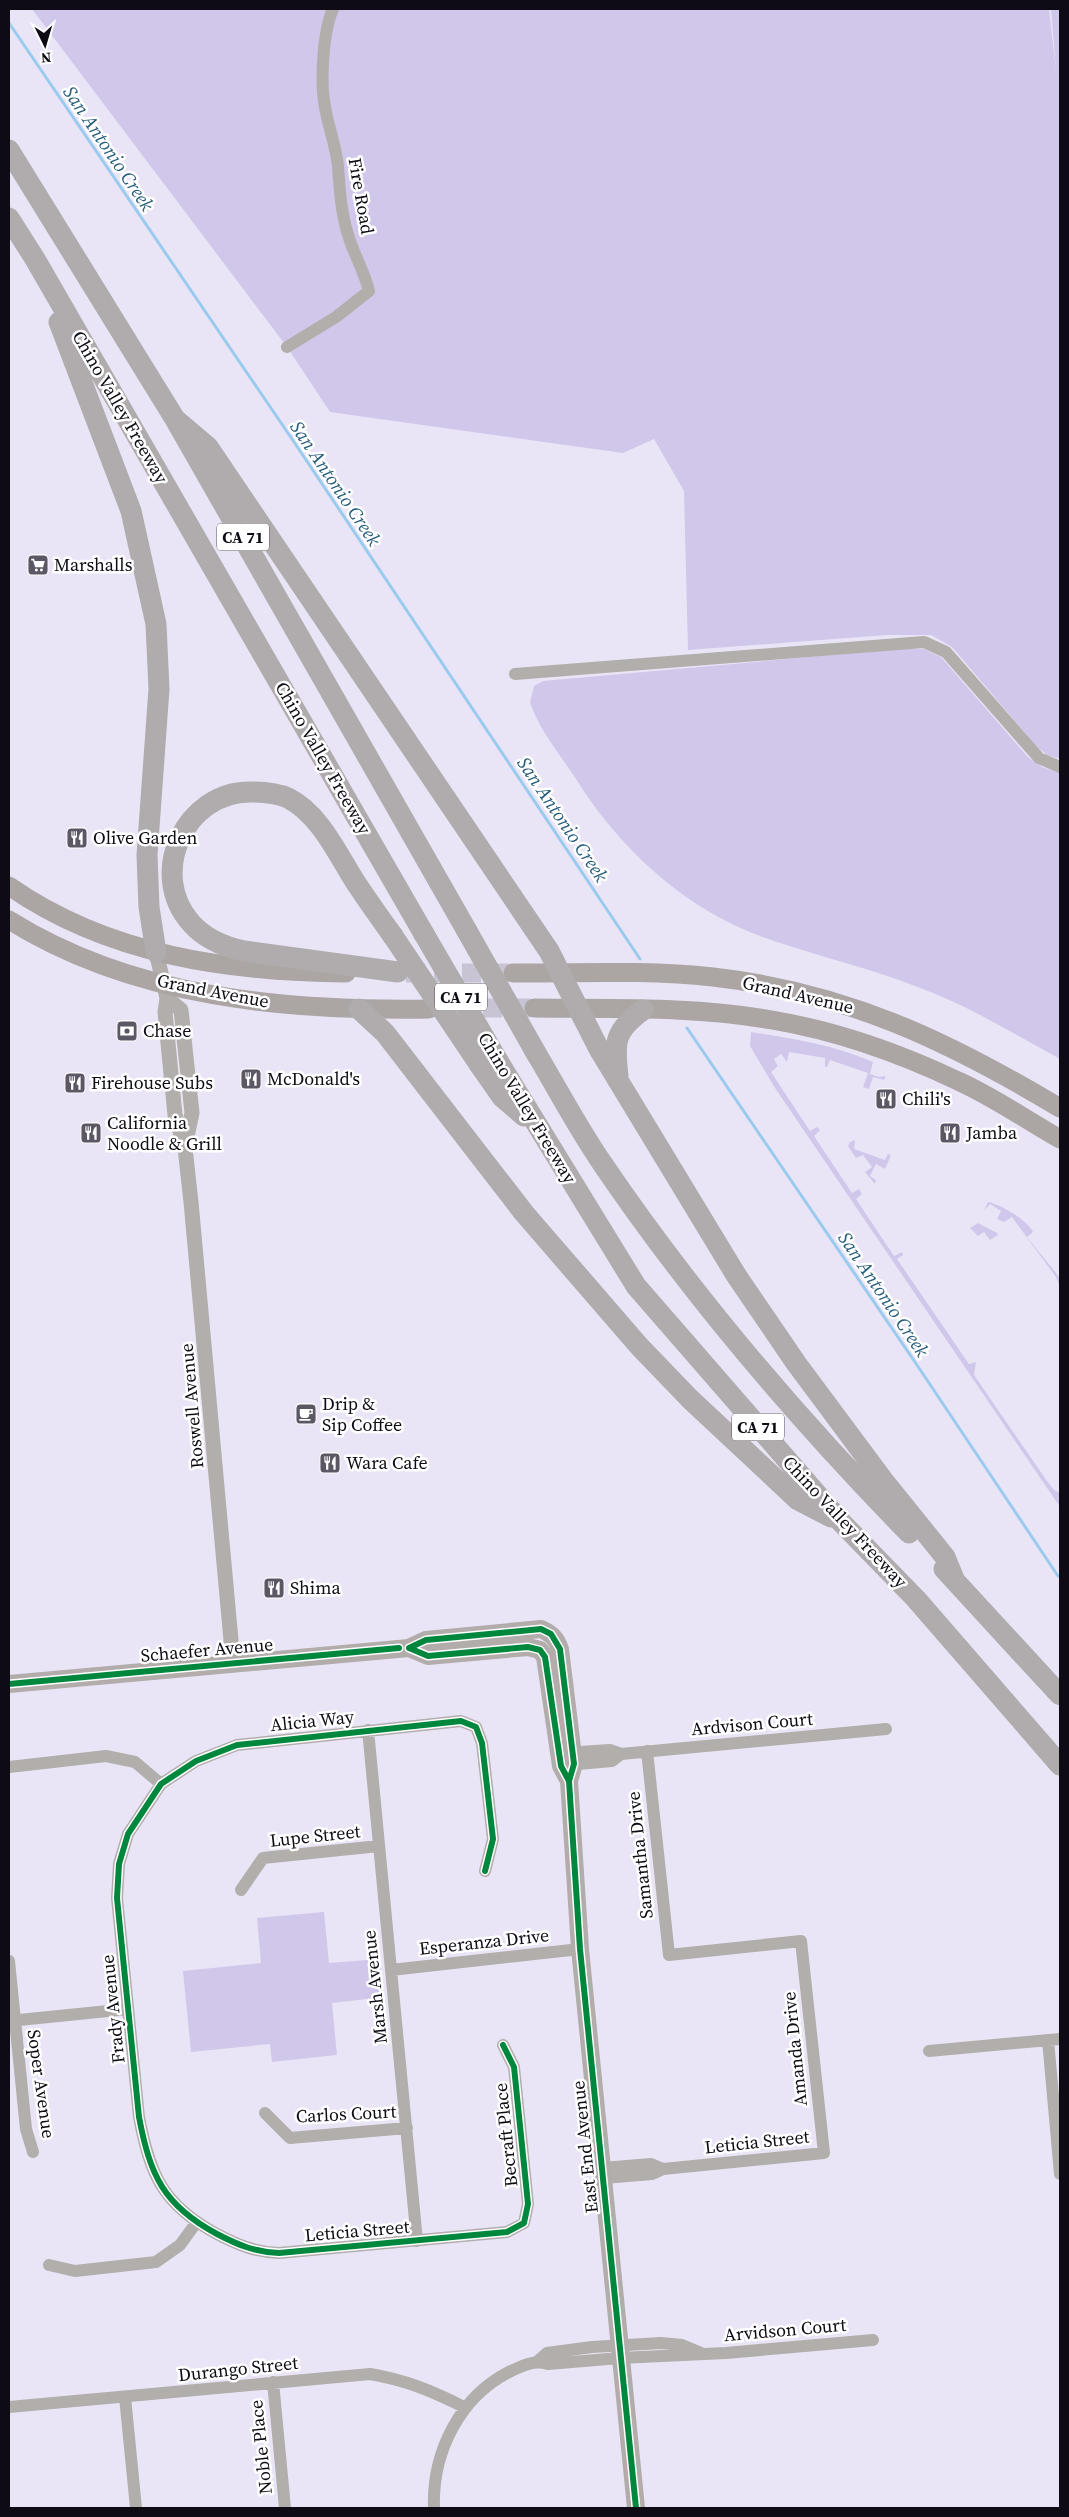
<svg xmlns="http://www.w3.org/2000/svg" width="1069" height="2517" font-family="'Source Serif 4',serif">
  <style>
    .green { fill: #d1c7eb }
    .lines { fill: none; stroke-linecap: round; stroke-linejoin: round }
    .stream { stroke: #9acbee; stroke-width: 3 }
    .primary-tunnel { stroke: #c9c4d4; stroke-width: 19; stroke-dasharray: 19 9; stroke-linecap: butt }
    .minor { stroke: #b2aeab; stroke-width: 12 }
    .tertiary { stroke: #b2aeab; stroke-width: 15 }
    .secondary { stroke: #b2adab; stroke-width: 18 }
    .primary { stroke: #aba5a4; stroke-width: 19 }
    .motorway { stroke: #b0abac; stroke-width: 21 }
    .motorway-bridge { stroke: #b0abac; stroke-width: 21 }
    .cycleway-casing { stroke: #fff; stroke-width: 9 }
    .cycleway { stroke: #00873e; stroke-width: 6 }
    .labels { text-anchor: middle; stroke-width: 5; stroke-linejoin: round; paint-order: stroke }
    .shield { fill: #fff; stroke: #56545b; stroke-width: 1 }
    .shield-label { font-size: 16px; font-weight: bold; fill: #0e0b15 }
    .street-label { font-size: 18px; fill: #0e0b15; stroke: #fff }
    .poi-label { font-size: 18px; fill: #0e0b15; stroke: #fff; text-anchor: start }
    .water-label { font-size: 19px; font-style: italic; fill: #265d7b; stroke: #fff }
  </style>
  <rect width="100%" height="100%" fill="#eae5f6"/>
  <path class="green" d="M 32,9 L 1049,9 L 1056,71 L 1051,9 L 1060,9 L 1060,759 L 1047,755 L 1037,747 L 952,647 L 931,635 L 887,635 L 688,650 L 684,491 L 654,439 L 623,453 L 330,412 L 287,347 Z
    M 900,649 L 924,649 L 941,657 L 1028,757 L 1042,767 L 1060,773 L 1060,1059 C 1018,1036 977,1011 933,993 C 881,971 824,958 771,940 C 687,912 620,850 574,776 C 560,755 537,726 530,702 L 534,686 L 543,681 Z
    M 751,1032 C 792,1038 835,1045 873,1062 L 870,1074 L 879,1077 L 886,1076 L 884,1080 L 873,1077 L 869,1089 L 863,1087 L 868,1073 L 830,1060 L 827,1067 L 825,1067 L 825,1058 L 789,1052 L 787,1062 L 781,1054 L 774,1059 L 778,1066 L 771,1072 L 810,1131 L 817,1127 L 820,1130 L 814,1136 L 852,1193 L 859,1189 L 862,1194 L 856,1199 L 894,1256 L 902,1252 L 903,1255 L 897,1259 L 969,1364 L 976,1362 L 974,1375 L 1047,1481 L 1054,1490 L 1060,1493 L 1060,1507 L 775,1088 L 750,1046 Z
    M 855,1140 L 854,1149 L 885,1160 L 888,1154 L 891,1155 L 885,1169 L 876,1164 L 870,1176 L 876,1180 L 875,1184 L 865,1172 L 872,1167 L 863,1155 L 856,1158 L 848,1146 L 850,1142 Z
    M 988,1202 C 1002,1205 1027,1220 1033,1232 L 1027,1237 L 1060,1278 L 1060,1287 L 1056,1277 L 1012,1217 L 1004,1222 L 997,1219 L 1001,1211 L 990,1204 L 984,1211 Z
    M 978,1223 L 997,1233 L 998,1235 L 990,1240 L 984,1232 L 978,1236 L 970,1228 Z
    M 324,1912 L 329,1963 L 380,1959 L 384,1997 L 332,2003 L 337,2055 L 272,2062 L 270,2044 L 191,2052 L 183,1971 L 261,1963 L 257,1918 Z"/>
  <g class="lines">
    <path class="stream" d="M 9,23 L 292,439 L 640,959
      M 687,1028 L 919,1368 L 1058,1576"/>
    <path class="primary-tunnel" d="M 406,973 L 513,973
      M 455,1008 L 534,1008"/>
    <path class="minor" d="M 287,347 L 336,317 L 369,291 C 365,274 356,258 350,241 C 341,215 340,193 338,166 C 336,146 328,126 325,107 C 320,82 323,31 333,9
      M 515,674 L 924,642 L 946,652 L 1039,758 L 1060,767
      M 368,1730 L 417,2241
      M 565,1753 L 610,1750 L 621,1754 L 886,1729
      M 566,1765 L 612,1761 L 621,1754
      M 9,1767 L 106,1756 L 135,1762 L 161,1784
      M 485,1871 L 493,1839 L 482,1743 L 476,1727 L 461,1721 L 237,1745 L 196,1761 L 161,1784 L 128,1834 L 119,1864 L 117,1898 L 139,2117 C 150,2175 163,2205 217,2234 C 238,2245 255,2252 279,2253 L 507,2232 L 524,2223 L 528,2204 L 514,2067 L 503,2045
      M 241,1890 L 263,1858 L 379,1846
      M 9,1961 L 26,2129 L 33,2152
      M 391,1970 L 580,1949
      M 9,2021 L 128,2009
      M 1048,2040 L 1060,2174
      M 929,2051 L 1060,2039
      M 265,2113 L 290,2138 L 407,2128
      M 603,2168 L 651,2164 L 663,2169
      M 604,2178 L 652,2174 L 663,2169 L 824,2153 L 801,1941 L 669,1955 L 647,1751
      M 49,2265 L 75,2271 L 156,2262 L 180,2245 L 196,2223
      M 538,2361 L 547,2353 L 592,2347 L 661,2343 L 682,2345 L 701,2353
      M 273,2382 L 285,2508
      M 125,2397 L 136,2508
      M 9,2407 L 370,2374 C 406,2380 432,2391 464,2407
      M 434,2508 C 432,2452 460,2396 511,2371 C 524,2365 534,2360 548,2364 L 620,2358 L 726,2353 L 873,2340"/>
    <path class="tertiary" d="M 156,952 L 167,998 L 165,1012 L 175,1115 L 185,1148 L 191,1202 L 233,1662
      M 167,998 L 181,1010 L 192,1113 L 185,1146"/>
    <path class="secondary" d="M 409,1648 L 428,1656 L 528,1647 L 540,1650 L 545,1657 L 561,1766 L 569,1781
      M 9,1684 L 409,1648 L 426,1640 L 541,1629 C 552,1634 556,1638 560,1649 L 574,1764 L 569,1781 L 580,1949 L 636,2508"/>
    <path class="primary" d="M 9,886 C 108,955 228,972 346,973
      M 9,920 C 134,998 285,1011 429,1009
      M 513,973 C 579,973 648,970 713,977 C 846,992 948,1041 1060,1108
      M 534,1008 C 613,1009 694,1006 772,1020 C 837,1031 899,1053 958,1081 C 994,1097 1026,1120 1060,1139"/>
    <path class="motorway" d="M 9,150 L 175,419 L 467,931
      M 9,218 L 35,259 L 424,934
      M 59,322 L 131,511 L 156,624 L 159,689 L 147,855 L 149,907 L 156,952
      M 175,419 L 208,447 L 549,951 L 599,1049 L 736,1275 L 796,1363 L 883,1480 L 945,1557 L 954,1579
      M 393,936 C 380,918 368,901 356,883 C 338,855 320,814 288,798 C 277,793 263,792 251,792 C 185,791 147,874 191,923 C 205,939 225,947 244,951 L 398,972
      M 359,1009 L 385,1033 L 524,1213 L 639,1346 L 690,1399 L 798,1500 L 831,1517
      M 536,1053 C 558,1090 578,1128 602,1163 C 692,1296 797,1418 909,1533
      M 498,1061 L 636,1286 L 842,1523 L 916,1599 L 1060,1765
      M 479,1064 L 502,1097 L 524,1116
      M 618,1076 C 614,1042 614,1031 643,1010
      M 944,1569 L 1060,1695"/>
    <path class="motorway-bridge" d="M 467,931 L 536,1053
      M 424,934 L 498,1061
      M 393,936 L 479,1064"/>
    <g class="cycleway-casing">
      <path id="cycleway" d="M 409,1648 L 426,1640 L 541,1629 L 551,1634 L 560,1649 L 574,1764 L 569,1781 L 580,1949 L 636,2508
        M 409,1648 L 428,1656 L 528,1647 L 540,1650 L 545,1657 L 561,1766 L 569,1781
        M 9,1684 L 399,1648
        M 485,1871 L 493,1839 L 482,1743 L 476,1727 L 461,1721 L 237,1745 L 196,1761 L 161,1784 L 128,1834 L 119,1864 L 117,1898 L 139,2117 C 150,2175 163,2205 217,2234 C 238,2245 255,2252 279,2253 L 507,2232 L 524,2223 L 528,2204 L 514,2067 L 503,2045"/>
    </g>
    <use href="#cycleway" class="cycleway"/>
  </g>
  <defs>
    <g id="supermarket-square" transform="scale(1.125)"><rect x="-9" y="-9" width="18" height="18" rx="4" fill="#5b5764" stroke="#fff"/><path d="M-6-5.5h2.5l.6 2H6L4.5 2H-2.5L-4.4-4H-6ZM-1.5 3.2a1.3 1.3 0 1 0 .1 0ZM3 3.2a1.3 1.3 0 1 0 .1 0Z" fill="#fff"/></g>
    <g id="restaurant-square" transform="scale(1.125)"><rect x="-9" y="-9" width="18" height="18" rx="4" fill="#5b5764" stroke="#fff"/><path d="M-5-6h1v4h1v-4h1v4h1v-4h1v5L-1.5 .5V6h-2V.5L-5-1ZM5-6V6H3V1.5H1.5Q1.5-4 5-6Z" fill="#fff"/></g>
    <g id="bank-square" transform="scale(1.125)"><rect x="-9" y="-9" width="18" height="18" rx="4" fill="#5b5764" stroke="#fff"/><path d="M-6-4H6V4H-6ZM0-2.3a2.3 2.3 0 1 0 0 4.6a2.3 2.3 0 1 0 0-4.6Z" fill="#fff"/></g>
    <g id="cafe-square" transform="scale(1.125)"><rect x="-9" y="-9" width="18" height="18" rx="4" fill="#5b5764" stroke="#fff"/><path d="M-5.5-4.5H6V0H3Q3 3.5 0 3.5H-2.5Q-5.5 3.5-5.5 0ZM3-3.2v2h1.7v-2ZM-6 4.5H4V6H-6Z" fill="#fff"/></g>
  </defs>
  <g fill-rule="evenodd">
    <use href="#supermarket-square" x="38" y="565"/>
    <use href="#restaurant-square" x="77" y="838"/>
    <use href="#bank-square" x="127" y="1031"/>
    <use href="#restaurant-square" x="251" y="1079"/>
    <use href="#restaurant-square" x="75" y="1083"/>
    <use href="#restaurant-square" x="886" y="1099"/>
    <use href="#restaurant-square" x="91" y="1133"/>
    <use href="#restaurant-square" x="950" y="1133"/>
    <use href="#cafe-square" x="306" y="1414"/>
    <use href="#restaurant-square" x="330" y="1463"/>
    <use href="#restaurant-square" x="274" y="1588"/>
  </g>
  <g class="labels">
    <g class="shield">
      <rect x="217" y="523.5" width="52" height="27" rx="4"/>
      <rect x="435" y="983.5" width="52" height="27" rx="4"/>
      <rect x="732" y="1413.5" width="52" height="27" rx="4"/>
    </g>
    <g class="shield-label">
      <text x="243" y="543">CA 71</text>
      <text x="461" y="1003">CA 71</text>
      <text x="758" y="1433">CA 71</text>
    </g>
    <g class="street-label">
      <text transform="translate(361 196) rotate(80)" y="6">Fire Road</text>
      <text transform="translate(120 407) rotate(60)" y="6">Chino Valley Freeway</text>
      <text transform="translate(323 758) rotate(60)" y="6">Chino Valley Freeway</text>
      <text transform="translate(213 991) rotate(11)" y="6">Grand Avenue</text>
      <text transform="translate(798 995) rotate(13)" y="6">Grand Avenue</text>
      <text transform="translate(527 1108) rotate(59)" y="6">Chino Valley Freeway</text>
      <text transform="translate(192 1406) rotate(-95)" y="6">Roswell Avenue</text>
      <text transform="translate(845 1522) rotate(47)" y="6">Chino Valley Freeway</text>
      <text transform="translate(207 1650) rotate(-5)" y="6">Schaefer Avenue</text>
      <text transform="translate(312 1721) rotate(-6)" y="6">Alicia Way</text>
      <text transform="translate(752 1724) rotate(-5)" y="6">Ardvison Court</text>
      <text transform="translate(315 1836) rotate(-6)" y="6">Lupe Street</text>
      <text transform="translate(640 1855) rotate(-96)" y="6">Samantha Drive</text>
      <text transform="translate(484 1942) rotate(-6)" y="6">Esperanza Drive</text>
      <text transform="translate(375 1987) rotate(-96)" y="6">Marsh Avenue</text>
      <text transform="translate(113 2009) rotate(-96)" y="6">Frady Avenue</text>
      <text transform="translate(795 2049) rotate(-96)" y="6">Amanda Drive</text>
      <text transform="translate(41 2084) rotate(82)" y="6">Soper Avenue</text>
      <text transform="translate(346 2114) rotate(-3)" y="6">Carlos Court</text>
      <text transform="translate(506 2135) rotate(-96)" y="6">Becraft Place</text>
      <text transform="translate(757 2142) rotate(-6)" y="6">Leticia Street</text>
      <text transform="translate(585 2147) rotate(-96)" y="6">East End Avenue</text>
      <text transform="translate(357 2231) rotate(-5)" y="6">Leticia Street</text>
      <text transform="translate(785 2330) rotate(-5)" y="6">Arvidson Court</text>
      <text transform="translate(238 2369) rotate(-6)" y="6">Durango Street</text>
      <text transform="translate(261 2447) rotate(-96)" y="6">Noble Place</text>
    </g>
    <g class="poi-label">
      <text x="54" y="571">Marshalls</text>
      <text x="93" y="844">Olive Garden</text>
      <text x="143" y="1037">Chase</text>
      <text x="267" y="1085">McDonald's</text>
      <text x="91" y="1089">Firehouse Subs</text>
      <text x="902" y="1105">Chili's</text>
      <text x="107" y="1129">California<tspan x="107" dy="21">Noodle &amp; Grill</tspan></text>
      <text x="966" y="1139">Jamba</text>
      <text x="322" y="1410">Drip &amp;<tspan x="322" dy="21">Sip Coffee</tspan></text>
      <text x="346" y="1469">Wara Cafe</text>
      <text x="290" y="1594">Shima</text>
    </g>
    <g class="water-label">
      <text transform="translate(109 148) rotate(56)" y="7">San Antonio Creek</text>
      <text transform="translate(336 483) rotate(56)" y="7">San Antonio Creek</text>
      <text transform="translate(563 819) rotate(56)" y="7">San Antonio Creek</text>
      <text transform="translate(884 1294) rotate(56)" y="7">San Antonio Creek</text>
    </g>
  </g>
  <rect width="1069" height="2517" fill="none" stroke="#0e0b15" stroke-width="20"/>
  <g transform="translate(45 45) rotate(175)" stroke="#ffffff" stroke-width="4" paint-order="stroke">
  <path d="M0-4L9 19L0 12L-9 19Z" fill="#0e0b15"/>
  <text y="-8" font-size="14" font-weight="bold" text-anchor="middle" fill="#0e0b15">N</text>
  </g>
</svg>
